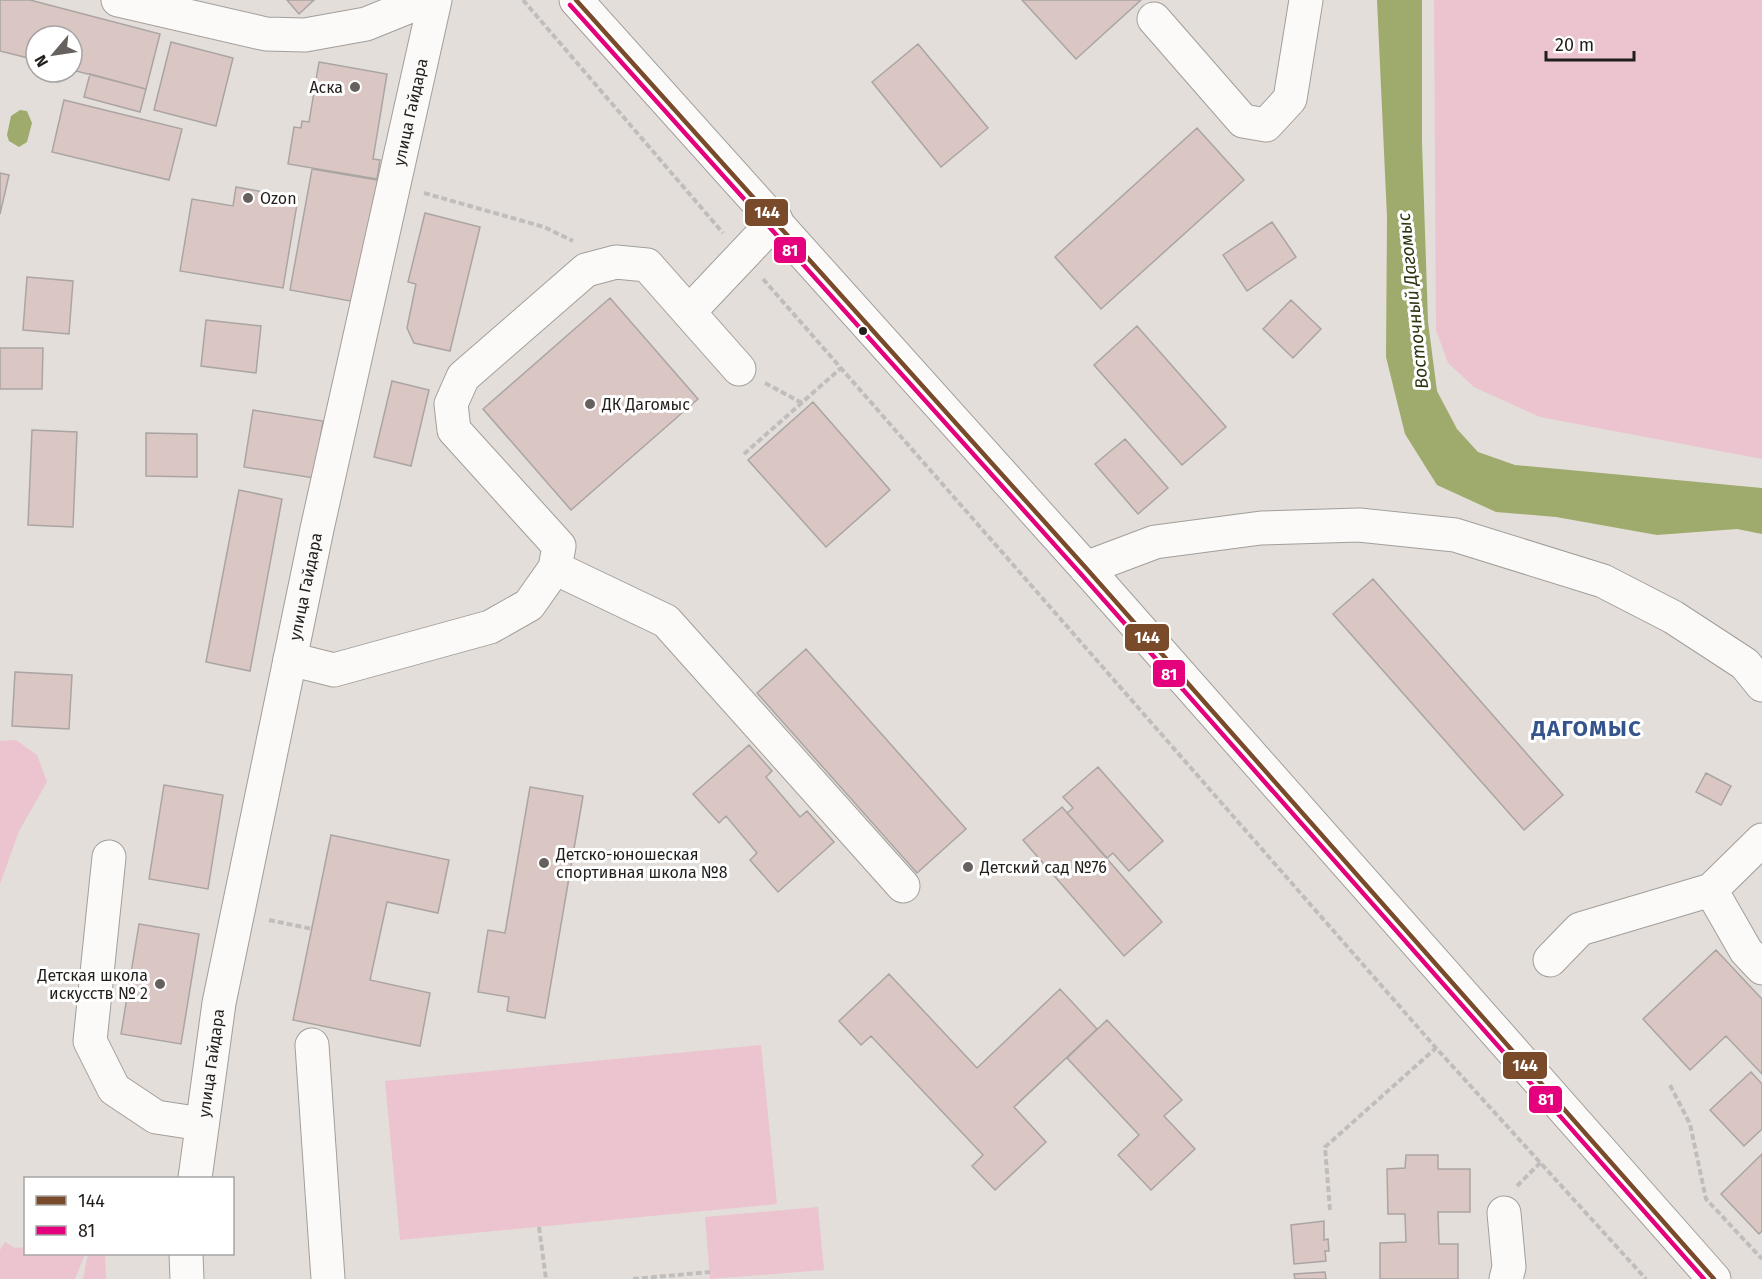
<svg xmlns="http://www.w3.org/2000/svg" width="1762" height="1279" font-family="'Fira Sans',sans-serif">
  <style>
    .green { fill: #ebc4cf }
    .water { fill: #9fab6d }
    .building { fill: #dac6c2; stroke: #aaa5a3; stroke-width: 1.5 }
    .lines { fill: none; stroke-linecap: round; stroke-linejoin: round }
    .minor-casing { stroke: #a29e9a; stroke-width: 35 }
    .highway-casing { stroke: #a29e9a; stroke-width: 35 }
    .path { stroke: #c0bebd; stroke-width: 4; stroke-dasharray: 6 3; stroke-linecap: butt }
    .minor { stroke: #fbfaf9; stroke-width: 33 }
    .highway { stroke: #fbfaf9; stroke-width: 33 }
    .bus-1-casing { stroke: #fff; stroke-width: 9 }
    .bus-2-casing { stroke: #fff; stroke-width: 9 }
    .bus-1 { stroke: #7a4b2a; stroke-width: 4.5 }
    .bus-2 { stroke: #e5007d; stroke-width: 4.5 }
    .poi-dot { fill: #66615e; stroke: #fff; stroke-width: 2 }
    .bus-dot { fill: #221e1b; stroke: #fff; stroke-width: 2 }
    .labels { text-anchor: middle; stroke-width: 6; stroke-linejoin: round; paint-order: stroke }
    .poi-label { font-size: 16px; fill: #221e1b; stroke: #fff; text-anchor: start }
    .street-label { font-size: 16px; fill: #221e1b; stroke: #fff }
    .water-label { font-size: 18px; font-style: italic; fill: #2d3611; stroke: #fff }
    .district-label { font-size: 22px; font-weight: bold; letter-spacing: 1.5px; fill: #35548c; stroke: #fff }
    .line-badge { stroke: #fff; stroke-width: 2 }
    .badge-label { font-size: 16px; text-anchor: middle; font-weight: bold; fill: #fff }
  </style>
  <rect width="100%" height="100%" fill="#e3ded9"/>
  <path class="green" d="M 1434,0 L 1762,0 L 1762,459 L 1540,417 L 1474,387 L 1448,363 L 1436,330 Z
    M 16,740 L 37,755 L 47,782 L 19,831 L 0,884 L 0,741 Z
    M 761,1045 L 777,1204 L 400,1240 L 385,1081 Z
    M 818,1207 L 824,1270 L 710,1279 L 705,1217 Z
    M 5,1242 L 15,1248 L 25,1247 L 26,1254 L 85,1254 L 75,1279 L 0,1279 L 0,1250 Z
    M 88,1254 L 105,1254 L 106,1279 L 83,1279 Z"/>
  <path class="water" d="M 1377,0 L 1422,0 L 1422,143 L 1428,322 L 1437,391 L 1457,429 L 1478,452 L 1515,465 L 1762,488 L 1762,534 L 1737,529 L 1657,535 L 1556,517 L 1496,512 L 1437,485 L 1405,434 L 1386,357 L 1387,217 Z
    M 20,110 L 27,111 L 32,123 L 27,142 L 19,147 L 9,141 L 7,135 L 11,116 Z"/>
  <path class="building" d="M 0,0 L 30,0 L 160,34 L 146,89 L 72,70 L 72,36 L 36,36 L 36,60 L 0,51 Z
    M 287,0 L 314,0 L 299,14 Z
    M 1022,0 L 1141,0 L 1076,59 Z
    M 171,42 L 233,58 L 216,126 L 154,110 Z
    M 918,44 L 988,128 L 941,167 L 872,82 Z
    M 319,62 L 387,74 L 373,159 L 380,160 L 377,179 L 288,164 L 294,127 L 301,128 L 302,121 L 309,122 Z
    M 90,74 L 146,89 L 140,112 L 84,97 Z
    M 64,100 L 182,129 L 169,180 L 52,152 Z
    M 1197,128 L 1244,180 L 1101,309 L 1055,257 Z
    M 312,169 L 383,181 L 361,303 L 290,290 Z
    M 0,173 L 9,175 L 0,214 Z
    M 236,187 L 298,198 L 283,288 L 180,271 L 192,199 L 233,206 Z
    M 425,213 L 480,227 L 450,351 L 414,343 L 407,328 L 416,284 L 408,282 Z
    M 1272,222 L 1296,257 L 1247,291 L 1223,255 Z
    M 27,277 L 73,281 L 69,334 L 23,330 Z
    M 610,298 L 698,399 L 571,510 L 483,409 Z
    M 1291,300 L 1321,329 L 1293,358 L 1263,329 Z
    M 206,320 L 261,326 L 256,373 L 201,366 Z
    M 1137,326 L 1226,427 L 1182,465 L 1094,365 Z
    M 0,348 L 43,348 L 42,389 L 0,389 Z
    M 392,381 L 429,390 L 411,466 L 374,457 Z
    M 813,402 L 890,490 L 826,547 L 748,460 Z
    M 253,410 L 323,421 L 314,478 L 244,467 Z
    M 32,430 L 77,432 L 73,527 L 28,525 Z
    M 146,433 L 197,434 L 197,477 L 146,476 Z
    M 1125,439 L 1168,488 L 1138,514 L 1095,464 Z
    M 239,490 L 282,499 L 250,671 L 206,662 Z
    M 1373,579 L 1563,795 L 1524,830 L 1333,614 Z
    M 806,649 L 966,829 L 917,873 L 757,693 Z
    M 15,672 L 72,675 L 69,729 L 12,726 Z
    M 749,745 L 772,771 L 766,777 L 800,817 L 807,811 L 834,842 L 778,892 L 750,860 L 757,853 L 726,816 L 719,823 L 693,794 Z
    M 1098,767 L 1163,841 L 1129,871 L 1113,853 L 1107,858 L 1067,813 L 1073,808 L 1063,797 Z
    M 1706,773 L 1731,786 L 1721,805 L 1696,792 Z
    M 164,785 L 223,795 L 208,889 L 149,879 Z
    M 530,787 L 583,796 L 545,1018 L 507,1011 L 509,997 L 478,992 L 488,930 L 505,933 Z
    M 1062,807 L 1162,922 L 1124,956 L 1023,840 Z
    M 331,835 L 449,860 L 438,913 L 387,902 L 370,980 L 430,993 L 420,1046 L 293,1020 Z
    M 139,924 L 199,934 L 181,1044 L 121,1034 Z
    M 1716,950 L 1762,999 L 1762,1074 L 1726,1036 L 1690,1070 L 1643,1019 Z
    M 889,974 L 977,1068 L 1060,989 L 1097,1029 L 1014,1107 L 1046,1142 L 995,1190 L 972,1166 L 983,1155 L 871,1036 L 861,1045 L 839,1021 Z
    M 1107,1020 L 1182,1100 L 1164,1116 L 1195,1149 L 1151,1190 L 1118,1155 L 1139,1135 L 1067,1058 Z
    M 1751,1072 L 1762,1084 L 1762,1129 L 1744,1146 L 1710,1110 Z
    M 1762,1154 L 1762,1231 L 1759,1234 L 1721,1194 Z
    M 1406,1155 L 1438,1155 L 1438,1169 L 1470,1169 L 1470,1212 L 1438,1212 L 1439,1244 L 1458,1244 L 1458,1279 L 1380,1279 L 1380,1243 L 1406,1242 L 1405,1214 L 1388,1214 L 1387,1169 L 1405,1168 Z
    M 1324,1221 L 1324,1240 L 1328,1239 L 1329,1251 L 1325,1251 L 1326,1261 L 1294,1264 L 1291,1225 Z
    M 1325,1272 L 1326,1279 L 1295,1279 L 1294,1274 Z"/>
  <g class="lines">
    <g class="minor-casing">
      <g id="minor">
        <path d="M 118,0 L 266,34 L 305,35 L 366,24 L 408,7 L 417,0"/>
        <path d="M 1154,19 L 1243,121 L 1266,125 L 1290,99 L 1306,0"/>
        <path d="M 689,312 L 776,220"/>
        <path d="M 555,568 L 666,621 L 903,886"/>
        <path d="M 1086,568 L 1155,542 L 1261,528 L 1359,525 L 1455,535 L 1603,581 L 1673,617 L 1745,664 L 1762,685"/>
        <path d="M 290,659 L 334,670 L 490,627 L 529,605 L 555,568 L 559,546 L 454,430 L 451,404 L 463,377 L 586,270 L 616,262 L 647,265 L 739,369"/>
        <path d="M 109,857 L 90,1041 L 114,1089 L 156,1117 L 202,1124"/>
        <path d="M 1711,890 L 1746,951 L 1762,968"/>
        <path d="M 1550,960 L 1580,929 L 1711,890 L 1762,840"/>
        <path d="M 312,1045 L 328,1279"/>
        <path id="s1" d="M 195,1178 L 219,1003 L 317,529 L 435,0"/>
        <path d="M 1504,1213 L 1509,1267 L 1506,1279"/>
        <path d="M 186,1254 L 187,1279"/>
      </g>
    </g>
    <g class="highway-casing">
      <path id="highway" d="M 576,0 L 1086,568 L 1714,1279"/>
    </g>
    <path class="path" d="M 523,0 L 723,233
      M 424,193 L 544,227 L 573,241
      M 763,279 L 1436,1048 L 1646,1279
      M 765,383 L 802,403
      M 744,454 L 841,368
      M 269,920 L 312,929
      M 1670,1085 L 1690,1124 L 1706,1199 L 1762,1259
      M 1517,1186 L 1541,1162
      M 1330,1210 L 1325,1147 L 1436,1048
      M 539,1227 L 546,1279
      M 633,1279 L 710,1272"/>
    <use href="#minor" class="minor"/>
    <use href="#highway" class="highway"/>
    <g class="bus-1-casing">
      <path id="bus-1" d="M 576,0 L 1086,568 L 1714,1279"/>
    </g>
    <g class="bus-2-casing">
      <path id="bus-2" d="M 570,5 L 1080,573 L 1704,1279"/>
    </g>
    <use href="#bus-1" class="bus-1"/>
    <use href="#bus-2" class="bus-2"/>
  </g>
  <g class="poi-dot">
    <circle cx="355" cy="87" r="6"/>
    <circle cx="248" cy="198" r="6"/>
    <circle cx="590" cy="404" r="6"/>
    <circle cx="544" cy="863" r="6"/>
    <circle cx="968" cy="867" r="6"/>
    <circle cx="160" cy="984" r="6"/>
  </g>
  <circle class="bus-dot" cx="863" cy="331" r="5"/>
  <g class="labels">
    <g class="poi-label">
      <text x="343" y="93" text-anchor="end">Аска</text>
      <text x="260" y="204">Ozon</text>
      <text x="602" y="410">ДК Дагомыс</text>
      <text x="556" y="860">Детско-юношеская<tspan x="556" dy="18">спортивная школа №8</tspan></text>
      <text x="980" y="873">Детский сад №76</text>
      <text x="148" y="981" text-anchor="end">Детская школа<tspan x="148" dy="18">искусств № 2</tspan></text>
    </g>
    <g class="street-label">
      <text dy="6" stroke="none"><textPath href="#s1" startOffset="1088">улица Гайдара</textPath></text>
      <text dy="6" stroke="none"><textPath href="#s1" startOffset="602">улица Гайдара</textPath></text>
      <text dy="6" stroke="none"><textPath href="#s1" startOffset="116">улица Гайдара</textPath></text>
    </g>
    <g class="water-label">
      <text transform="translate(1413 301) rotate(-96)" y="6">Восточный Дагомыс</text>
    </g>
    <g class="district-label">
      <text x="1587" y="736">ДАГОМЫС</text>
    </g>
  </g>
  <g class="line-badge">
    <rect x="744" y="198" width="45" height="29" rx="6" fill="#7a4b2a"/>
    <rect x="773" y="236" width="34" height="28" rx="6" fill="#e5007d"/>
    <rect x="1124" y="623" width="46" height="29" rx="6" fill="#7a4b2a"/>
    <rect x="1152" y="659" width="34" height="29" rx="6" fill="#e5007d"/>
    <rect x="1502" y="1051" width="46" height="29" rx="6" fill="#7a4b2a"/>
    <rect x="1528" y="1085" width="35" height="29" rx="6" fill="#e5007d"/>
  </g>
  <g class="badge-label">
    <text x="767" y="218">144</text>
    <text x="790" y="256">81</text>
    <text x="1147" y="643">144</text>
    <text x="1169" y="680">81</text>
    <text x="1525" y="1071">144</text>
    <text x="1546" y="1105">81</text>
  </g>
  <rect x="24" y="1177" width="210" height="78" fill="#ffffff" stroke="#a7a5a4" stroke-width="1.5"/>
  <rect x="36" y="1196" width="30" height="9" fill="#7a4b2a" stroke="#a7a5a4" stroke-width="1.5"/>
  <text x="78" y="1207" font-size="18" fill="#221e1b">144</text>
  <rect x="36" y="1226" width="30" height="9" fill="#e5007d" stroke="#a7a5a4" stroke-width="1.5"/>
  <text x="78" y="1237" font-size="18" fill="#221e1b">81</text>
  <g transform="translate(54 54) rotate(241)"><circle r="28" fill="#ffffff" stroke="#a7a5a4" stroke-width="1.5"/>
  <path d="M0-4.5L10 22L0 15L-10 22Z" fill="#66615e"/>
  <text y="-9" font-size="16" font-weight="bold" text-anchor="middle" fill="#221e1b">N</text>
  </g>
  <path d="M1546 51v9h88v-9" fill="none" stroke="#221e1b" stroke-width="3"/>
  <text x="1555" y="51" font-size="18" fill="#221e1b" stroke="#ffffff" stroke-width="4.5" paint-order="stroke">20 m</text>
</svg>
